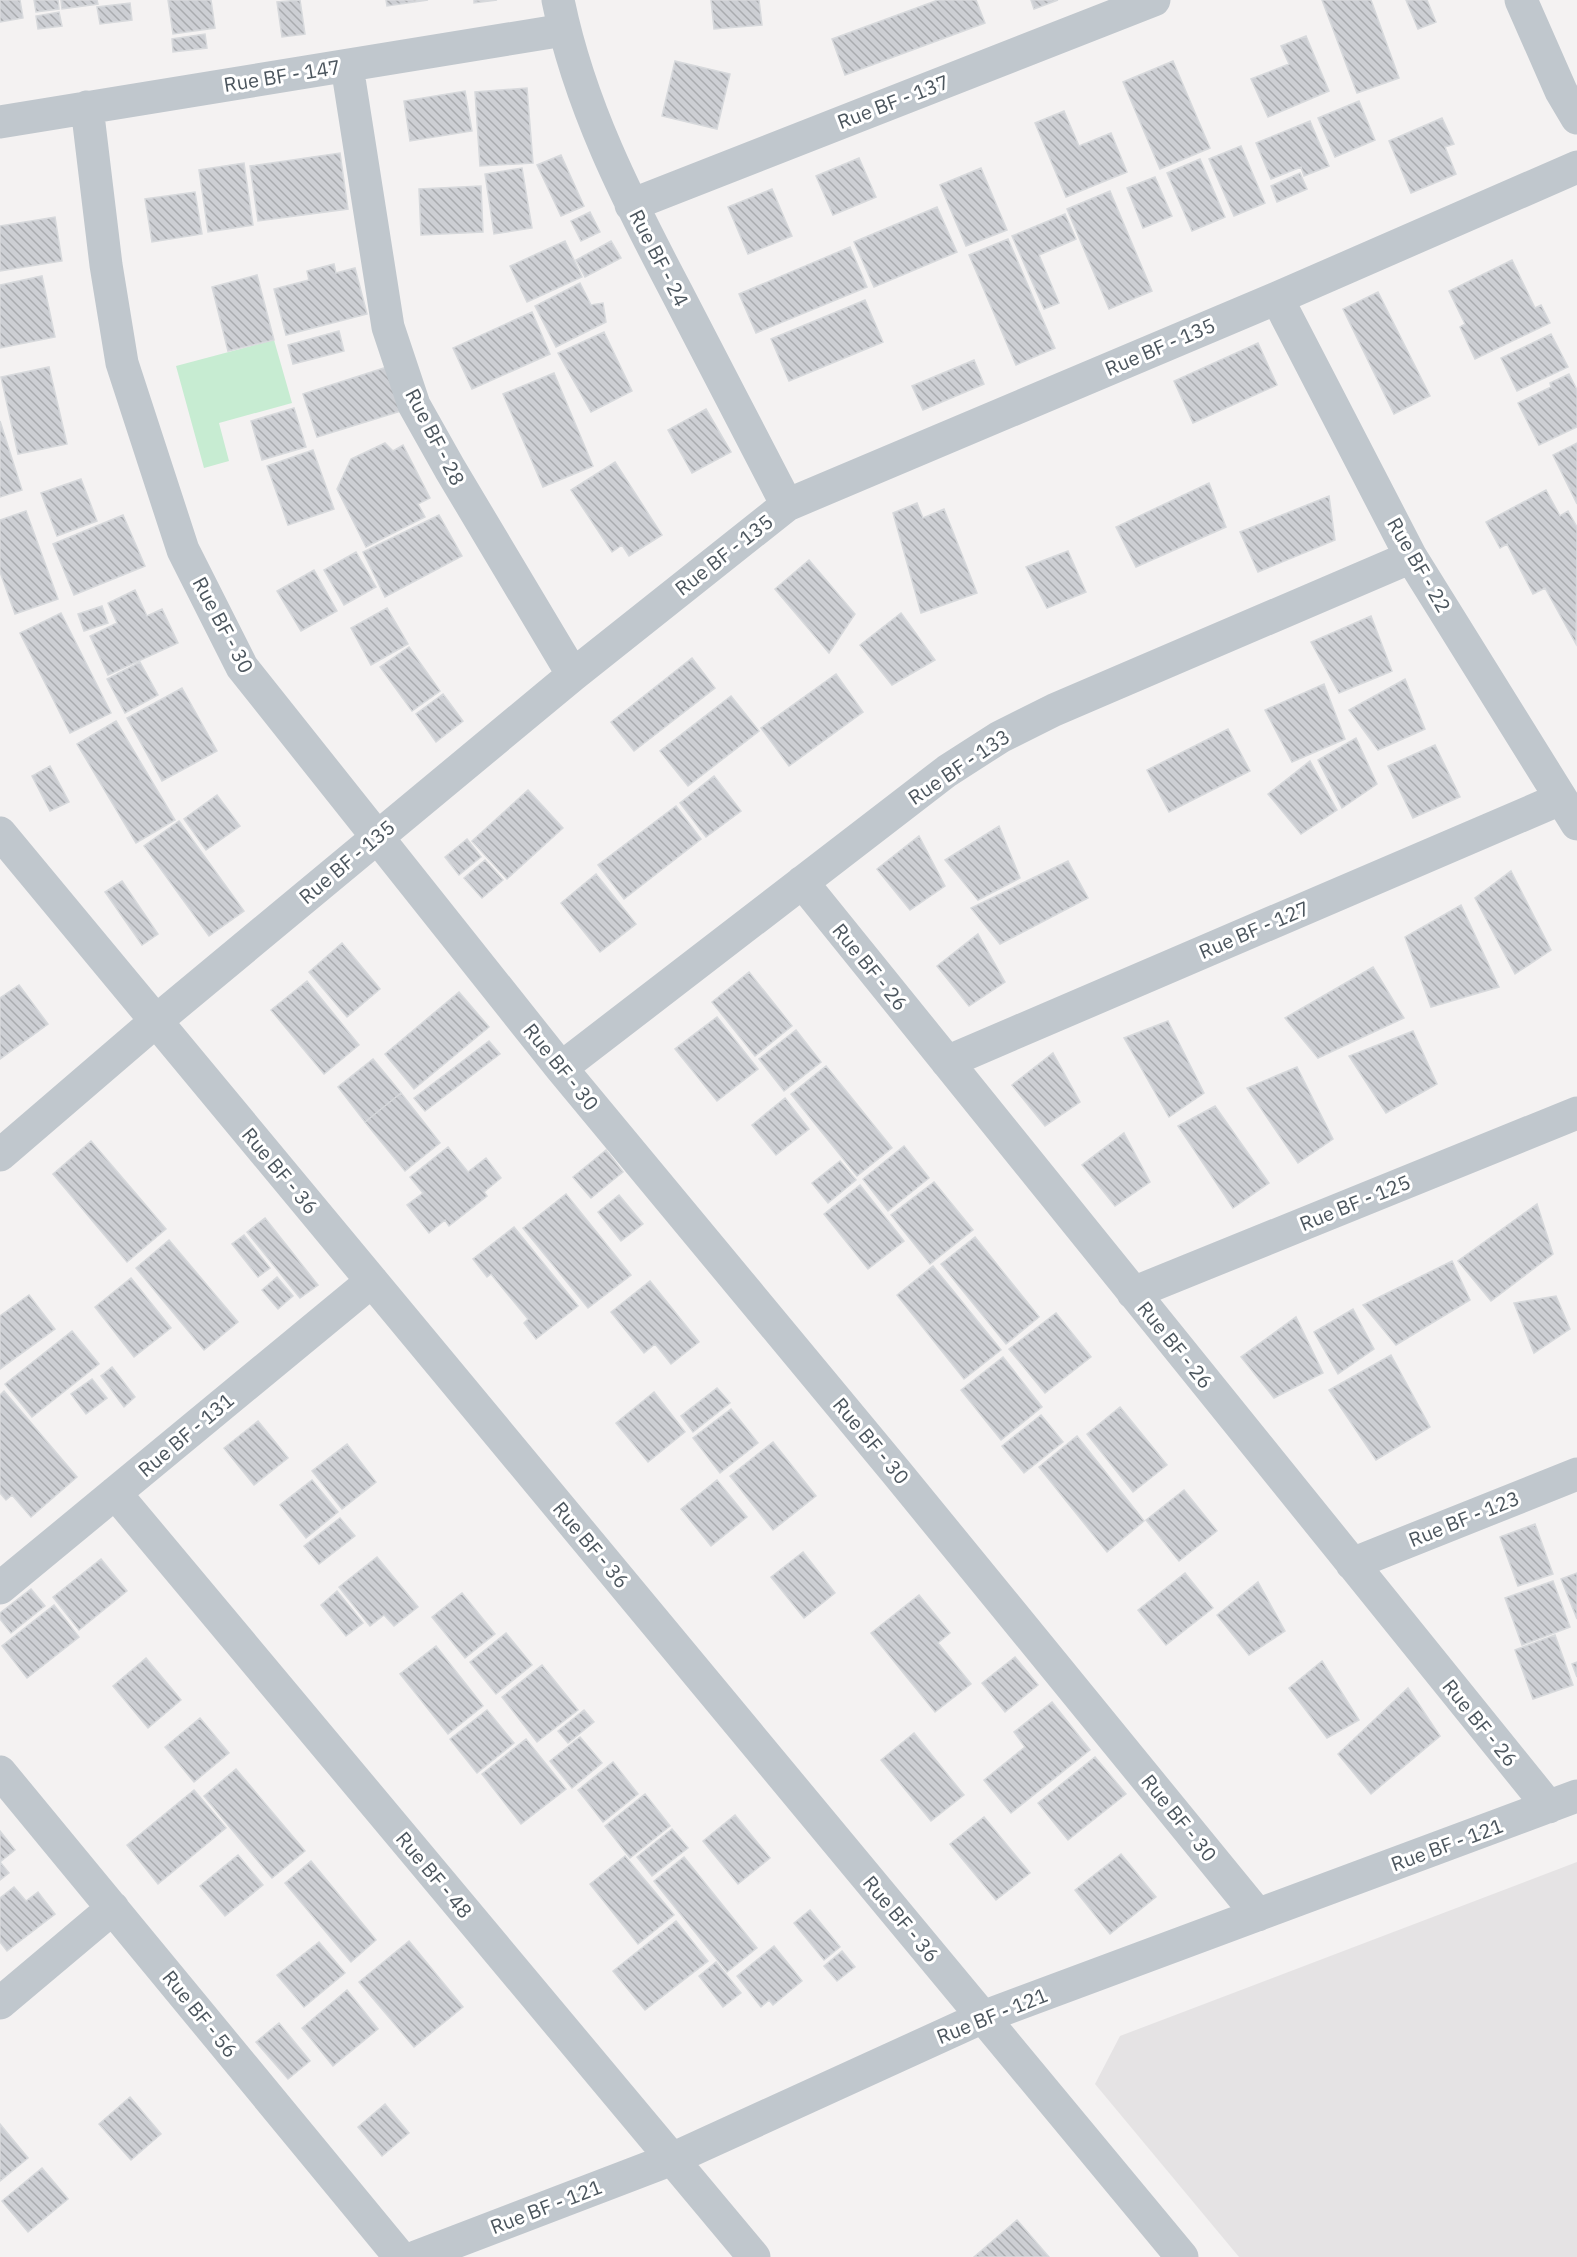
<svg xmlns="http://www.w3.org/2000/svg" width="1577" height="2257" font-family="'IBM Plex Sans',sans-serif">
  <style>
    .education { fill: #e5e3e4 }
    .green { fill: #c7ecd2 }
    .building { fill: url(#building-back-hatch); stroke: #d7d9dc; stroke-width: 1.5 }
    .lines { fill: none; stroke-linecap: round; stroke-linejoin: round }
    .minor { stroke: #c0c7cd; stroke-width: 33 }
    .labels { text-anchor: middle; stroke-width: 6; stroke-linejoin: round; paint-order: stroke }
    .street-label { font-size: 20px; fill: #4c565e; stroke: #fff }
  </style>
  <defs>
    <pattern id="building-back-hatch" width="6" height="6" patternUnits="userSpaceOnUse" patternTransform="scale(1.5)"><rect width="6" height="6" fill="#cdcfd4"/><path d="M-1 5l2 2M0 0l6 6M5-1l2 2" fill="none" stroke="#a9abaf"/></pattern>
  </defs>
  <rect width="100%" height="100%" fill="#f4f2f2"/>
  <path class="education" d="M 1577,1862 L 1577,2257 L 1239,2257 L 1095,2084 L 1120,2036 Z"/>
  <path class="green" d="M 274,340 L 292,403 L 219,423 L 229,461 L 204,468 L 176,366 Z"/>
  <path class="building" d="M 0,0 L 20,0 L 23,18 L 0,22 Z
    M 34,0 L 58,0 L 59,9 L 36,12 Z
    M 61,0 L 97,0 L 98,4 L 62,9 Z
    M 168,0 L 211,0 L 215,28 L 173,34 Z
    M 300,0 L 305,34 L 282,37 L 277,2 Z
    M 386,0 L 428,0 L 387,6 Z
    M 474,0 L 497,0 L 474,3 Z
    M 711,0 L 759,0 L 762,25 L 714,29 Z
    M 938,0 L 976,0 L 985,23 L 845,75 L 832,39 Z
    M 1031,0 L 1058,0 L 1034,9 Z
    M 1322,0 L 1371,0 L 1399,78 L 1357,93 Z
    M 1406,0 L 1427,0 L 1436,22 L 1418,29 Z
    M 130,3 L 132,20 L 100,24 L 97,7 Z
    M 59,12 L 62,26 L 38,29 L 36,16 Z
    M 205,34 L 207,48 L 173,52 L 172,39 Z
    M 1306,36 L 1329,91 L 1268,117 L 1251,79 L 1289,64 L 1281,46 Z
    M 675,61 L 730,74 L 717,129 L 662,116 Z
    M 1173,61 L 1210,148 L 1160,169 L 1123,82 Z
    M 527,88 L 533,163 L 480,166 L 475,92 Z
    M 465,91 L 472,131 L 410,141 L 404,101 Z
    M 1359,101 L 1375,140 L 1335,157 L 1318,118 Z
    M 1064,111 L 1079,146 L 1111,133 L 1127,172 L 1066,197 L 1035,123 Z
    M 1442,118 L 1454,144 L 1445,147 L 1456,174 L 1411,193 L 1389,141 Z
    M 1310,121 L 1329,166 L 1304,176 L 1301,167 L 1271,179 L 1256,143 Z
    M 1241,146 L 1265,203 L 1234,216 L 1209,159 Z
    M 340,153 L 348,209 L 258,221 L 250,166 Z
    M 561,155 L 584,206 L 561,216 L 537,165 Z
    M 859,158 L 876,197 L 833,215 L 816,176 Z
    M 1200,159 L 1225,217 L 1192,231 L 1167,173 Z
    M 244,163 L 253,225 L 208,232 L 199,170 Z
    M 522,168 L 532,228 L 494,234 L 485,174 Z
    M 981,168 L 1007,230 L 966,246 L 940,185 Z
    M 1300,173 L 1307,189 L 1277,202 L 1271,186 Z
    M 1155,177 L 1172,216 L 1143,228 L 1127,188 Z
    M 481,186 L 483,232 L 421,235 L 419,189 Z
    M 772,189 L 792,236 L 748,254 L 728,207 Z
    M 1110,191 L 1152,291 L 1109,309 L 1067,209 Z
    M 195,192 L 202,234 L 152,242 L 145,199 Z
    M 937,207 L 957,252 L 874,287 L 854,242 Z
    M 590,212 L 600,232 L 581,241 L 571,221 Z
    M 1065,214 L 1076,239 L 1039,255 L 1059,303 L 1044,309 L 1012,236 Z
    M 55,217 L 62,261 L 0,271 L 0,226 Z
    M 1008,239 L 1055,348 L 1016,365 L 969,255 Z
    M 565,241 L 582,277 L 527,302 L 510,266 Z
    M 611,241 L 621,258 L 585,277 L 576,260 Z
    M 850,247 L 867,287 L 756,333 L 739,294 Z
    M 1512,260 L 1535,308 L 1541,305 L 1550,323 L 1475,359 L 1460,327 L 1465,324 L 1449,291 Z
    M 334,264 L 336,273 L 355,268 L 367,314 L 286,335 L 274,289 L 309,280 L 307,271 Z
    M 257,275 L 274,340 L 228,351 L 212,287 Z
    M 42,276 L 55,337 L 0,348 L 0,285 Z
    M 580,283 L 591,305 L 603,303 L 606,322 L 556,347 L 535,306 Z
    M 1378,292 L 1430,396 L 1394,414 L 1343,309 Z
    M 865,300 L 883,342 L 789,381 L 771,339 Z
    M 532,312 L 550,354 L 472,389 L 453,348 Z
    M 339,331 L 344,351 L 293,364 L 288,345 Z
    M 604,332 L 632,391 L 591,412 L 558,353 Z
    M 1551,334 L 1568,367 L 1517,391 L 1501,358 Z
    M 1258,343 L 1277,385 L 1193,423 L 1174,381 Z
    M 974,360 L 984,384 L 923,410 L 912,386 Z
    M 49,367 L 67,444 L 18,454 L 1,377 Z
    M 387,367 L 401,411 L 317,437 L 303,394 Z
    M 554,373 L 593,466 L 543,487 L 503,394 Z
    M 1569,374 L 1577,390 L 1577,427 L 1539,445 L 1518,403 L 1551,387 L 1550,383 Z
    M 294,408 L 306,447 L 262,460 L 251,421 Z
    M 706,409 L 731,452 L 692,473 L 668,430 Z
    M 0,421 L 22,490 L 0,497 Z
    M 385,443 L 393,451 L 403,445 L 430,498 L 418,504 L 425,517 L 366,547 L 337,489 L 351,459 Z
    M 1577,443 L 1577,504 L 1553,455 Z
    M 313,450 L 334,509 L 288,525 L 267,466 Z
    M 615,462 L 662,535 L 629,556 L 622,545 L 612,552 L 571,490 Z
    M 81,479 L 97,521 L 57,536 L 41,493 Z
    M 1209,483 L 1226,527 L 1136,567 L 1116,527 Z
    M 1546,490 L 1560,516 L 1568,511 L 1577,527 L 1576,644 L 1545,588 L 1533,594 L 1507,544 L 1500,548 L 1486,522 Z
    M 1329,496 L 1335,540 L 1258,572 L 1240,532 Z
    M 917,503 L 923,518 L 944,509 L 977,593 L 921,613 L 893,513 Z
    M 26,511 L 58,599 L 15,614 L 0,572 L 0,520 Z
    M 123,515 L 145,566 L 74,595 L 53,544 Z
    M 439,515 L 462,556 L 385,597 L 363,552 Z
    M 1068,551 L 1086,592 L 1047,608 L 1026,567 Z
    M 356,552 L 376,587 L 344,605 L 324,570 Z
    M 809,560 L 855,614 L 829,653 L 775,589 Z
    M 314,570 L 337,611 L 301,631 L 277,591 Z
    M 135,590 L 147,616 L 162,609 L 178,643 L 108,675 L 90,636 L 117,623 L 108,603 Z
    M 102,606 L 108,623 L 84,631 L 78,614 Z
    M 387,608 L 408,644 L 371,665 L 351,628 Z
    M 61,613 L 111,713 L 70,733 L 20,633 Z
    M 901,613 L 935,660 L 892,685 L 860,645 Z
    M 1371,616 L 1392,671 L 1339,693 L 1311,642 Z
    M 409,647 L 440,691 L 412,711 L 380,667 Z
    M 692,658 L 715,688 L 634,751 L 611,722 Z
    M 140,662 L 158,695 L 125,713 L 107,679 Z
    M 836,674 L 863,712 L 789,766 L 761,728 Z
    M 1405,679 L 1425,729 L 1378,750 L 1349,710 Z
    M 1324,684 L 1345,739 L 1292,762 L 1265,710 Z
    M 182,688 L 217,751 L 162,781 L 127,718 Z
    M 443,694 L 463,721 L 436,742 L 416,714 Z
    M 731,696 L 759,731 L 688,786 L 660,751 Z
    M 116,721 L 175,820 L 136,843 L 77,744 Z
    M 1228,729 L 1250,771 L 1169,812 L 1147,770 Z
    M 1356,738 L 1377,784 L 1342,808 L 1318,760 Z
    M 1435,745 L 1460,797 L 1413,818 L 1388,766 Z
    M 1310,761 L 1337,810 L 1301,834 L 1268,794 Z
    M 50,766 L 69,802 L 50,811 L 32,776 Z
    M 714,776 L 741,811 L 706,837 L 680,803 Z
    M 528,790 L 563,828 L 507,879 L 472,841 Z
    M 217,795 L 240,826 L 206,850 L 184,819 Z
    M 676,806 L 701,839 L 624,899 L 598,865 Z
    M 179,821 L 244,911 L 209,936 L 144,846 Z
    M 999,826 L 1020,878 L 978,900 L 945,860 Z
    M 919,836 L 945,886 L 910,910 L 877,869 Z
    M 467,839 L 481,857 L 459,875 L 445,857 Z
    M 485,860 L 503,880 L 482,898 L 464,878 Z
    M 1068,861 L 1088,898 L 1000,944 L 971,908 Z
    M 1511,871 L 1551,950 L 1515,974 L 1475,898 Z
    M 596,874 L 636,924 L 600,952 L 561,903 Z
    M 122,881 L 158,934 L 142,945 L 105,892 Z
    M 1461,905 L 1499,987 L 1431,1007 L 1405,937 Z
    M 978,934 L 1005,982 L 969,1006 L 937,966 Z
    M 342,943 L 380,989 L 347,1017 L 309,972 Z
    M 1373,967 L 1404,1018 L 1318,1058 L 1285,1018 Z
    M 749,972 L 792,1026 L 755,1056 L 712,1002 Z
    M 307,981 L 359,1045 L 324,1074 L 271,1010 Z
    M 19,985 L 48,1024 L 0,1059 L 0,998 Z
    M 459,992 L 489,1027 L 414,1089 L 385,1054 Z
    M 717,1017 L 758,1069 L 717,1101 L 675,1049 Z
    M 1168,1021 L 1204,1093 L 1169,1117 L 1124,1038 Z
    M 796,1030 L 821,1062 L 784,1091 L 759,1059 Z
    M 1413,1031 L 1437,1084 L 1386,1113 L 1349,1056 Z
    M 489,1041 L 500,1054 L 425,1111 L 414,1098 Z
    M 1053,1053 L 1080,1102 L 1045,1126 L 1012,1085 Z
    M 373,1059 L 401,1093 L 365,1122 L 338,1087 Z
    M 826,1066 L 892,1148 L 857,1176 L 791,1094 Z
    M 1297,1067 L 1333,1139 L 1298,1163 L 1247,1088 Z
    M 401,1093 L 440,1143 L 405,1171 L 365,1122 Z
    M 785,1098 L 809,1129 L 776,1155 L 752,1125 Z
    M 1215,1106 L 1269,1183 L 1233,1208 L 1178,1126 Z
    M 1124,1133 L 1150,1182 L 1115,1206 L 1082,1165 Z
    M 91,1141 L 166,1229 L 127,1262 L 53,1174 Z
    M 904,1146 L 929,1178 L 888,1211 L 863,1179 Z
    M 448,1147 L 468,1172 L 486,1158 L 501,1178 L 484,1192 L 487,1196 L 449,1226 L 445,1220 L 429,1233 L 407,1205 L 423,1193 L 410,1177 Z
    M 606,1150 L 623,1172 L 591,1198 L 573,1177 Z
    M 840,1161 L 856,1180 L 828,1203 L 812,1183 Z
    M 934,1182 L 973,1230 L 930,1264 L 891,1215 Z
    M 860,1185 L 904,1241 L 868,1269 L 824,1214 Z
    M 566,1194 L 631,1275 L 588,1308 L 523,1228 Z
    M 619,1195 L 643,1224 L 621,1241 L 598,1212 Z
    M 1537,1204 L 1553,1254 L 1491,1301 L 1458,1261 Z
    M 265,1218 L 318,1285 L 300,1298 L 247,1232 Z
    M 514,1227 L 578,1306 L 536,1339 L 524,1323 L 528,1319 L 491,1274 L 487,1277 L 473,1259 Z
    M 244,1235 L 270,1268 L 258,1277 L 232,1244 Z
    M 975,1237 L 1039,1317 L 1006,1344 L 941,1264 Z
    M 169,1240 L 238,1322 L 204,1350 L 136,1268 Z
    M 1452,1261 L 1470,1300 L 1396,1345 L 1363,1305 Z
    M 933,1266 L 1001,1350 L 964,1379 L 897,1295 Z
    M 277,1277 L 293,1296 L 278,1309 L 262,1290 Z
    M 131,1278 L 171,1328 L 134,1357 L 95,1307 Z
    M 650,1281 L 699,1342 L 671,1364 L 655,1344 L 644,1353 L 611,1312 Z
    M 29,1295 L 55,1329 L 0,1369 L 0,1316 Z
    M 1556,1296 L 1570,1329 L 1534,1353 L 1514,1303 Z
    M 1353,1309 L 1374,1349 L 1338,1374 L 1314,1332 Z
    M 1056,1313 L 1091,1357 L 1045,1393 L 1009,1349 Z
    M 1296,1317 L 1323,1373 L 1274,1398 L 1241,1357 Z
    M 72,1331 L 99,1364 L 32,1417 L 5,1384 Z
    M 1391,1355 L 1430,1427 L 1376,1460 L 1329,1390 Z
    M 1003,1357 L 1042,1407 L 1001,1440 L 961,1390 Z
    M 112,1367 L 135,1397 L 124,1407 L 101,1376 Z
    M 92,1379 L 107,1398 L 86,1414 L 71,1394 Z
    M 717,1388 L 730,1403 L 693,1432 L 681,1416 Z
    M 4,1391 L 77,1477 L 31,1517 L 12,1495 L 6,1500 L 0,1493 L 0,1395 Z
    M 654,1392 L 685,1432 L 648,1462 L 616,1423 Z
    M 1120,1407 L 1167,1465 L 1133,1492 L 1087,1434 Z
    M 731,1409 L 758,1443 L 720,1473 L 693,1438 Z
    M 1041,1415 L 1063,1442 L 1024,1473 L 1002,1446 Z
    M 258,1421 L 288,1458 L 254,1485 L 224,1448 Z
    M 1077,1436 L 1144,1521 L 1107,1552 L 1039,1467 Z
    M 773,1442 L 816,1496 L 773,1530 L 730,1476 Z
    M 347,1444 L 376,1482 L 342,1509 L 312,1471 Z
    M 312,1480 L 338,1512 L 306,1538 L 280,1505 Z
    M 717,1480 L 747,1517 L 711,1546 L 681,1509 Z
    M 1184,1490 L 1217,1531 L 1179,1561 L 1146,1520 Z
    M 340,1518 L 355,1536 L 319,1564 L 304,1546 Z
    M 1535,1524 L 1553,1574 L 1518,1586 L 1500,1537 Z
    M 803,1552 L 835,1593 L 804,1618 L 771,1577 Z
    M 377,1557 L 418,1607 L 394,1626 L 384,1615 L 370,1626 L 339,1587 Z
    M 101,1559 L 127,1591 L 79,1630 L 53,1597 Z
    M 1185,1573 L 1213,1608 L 1166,1645 L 1138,1610 Z
    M 1577,1573 L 1577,1619 L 1561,1579 Z
    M 1553,1581 L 1570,1627 L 1522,1645 L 1505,1598 Z
    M 1258,1582 L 1285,1631 L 1249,1655 L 1217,1615 Z
    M 31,1589 L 45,1606 L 11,1633 L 0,1619 L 0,1613 Z
    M 337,1591 L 363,1623 L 346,1636 L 321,1605 Z
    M 462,1593 L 495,1634 L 465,1658 L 432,1617 Z
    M 919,1595 L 950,1633 L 938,1643 L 971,1684 L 935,1712 L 871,1633 Z
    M 54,1605 L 79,1637 L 27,1678 L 2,1646 Z
    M 506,1633 L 532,1665 L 496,1694 L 470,1662 Z
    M 1555,1635 L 1573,1685 L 1533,1699 L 1515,1650 Z
    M 436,1646 L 483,1706 L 448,1734 L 400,1674 Z
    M 1015,1657 L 1038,1685 L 1005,1712 L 982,1683 Z
    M 146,1658 L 181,1700 L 148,1728 L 113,1686 Z
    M 1322,1661 L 1359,1720 L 1327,1738 L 1289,1688 Z
    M 1577,1662 L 1577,1677 L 1572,1664 Z
    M 542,1665 L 578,1710 L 537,1742 L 502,1697 Z
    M 1408,1688 L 1440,1736 L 1371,1794 L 1338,1754 Z
    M 1052,1702 L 1090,1750 L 1011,1813 L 984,1780 L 1025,1747 L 1014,1732 Z
    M 487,1710 L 514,1743 L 477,1773 L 450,1739 Z
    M 584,1710 L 594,1722 L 568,1743 L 558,1731 Z
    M 200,1718 L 229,1753 L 194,1782 L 165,1747 Z
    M 914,1733 L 964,1795 L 931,1821 L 881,1760 Z
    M 580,1737 L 602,1763 L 572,1788 L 550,1761 Z
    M 526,1739 L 566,1789 L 521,1824 L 482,1774 Z
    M 1095,1757 L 1126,1794 L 1068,1840 L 1038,1803 Z
    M 613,1762 L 638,1794 L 603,1822 L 578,1790 Z
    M 236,1769 L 305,1851 L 272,1878 L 204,1796 Z
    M 194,1790 L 226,1828 L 158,1884 L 127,1845 Z
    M 645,1794 L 670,1826 L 630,1858 L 605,1826 Z
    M 735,1815 L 770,1858 L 738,1884 L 703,1841 Z
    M 984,1817 L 1030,1873 L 996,1900 L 950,1844 Z
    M 672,1829 L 688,1848 L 652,1876 L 637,1857 Z
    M 0,1831 L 15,1850 L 0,1862 L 9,1873 L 0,1880 Z
    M 1121,1854 L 1156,1897 L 1110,1934 L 1075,1890 Z
    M 238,1855 L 263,1885 L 225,1916 L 200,1886 Z
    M 625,1856 L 674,1915 L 638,1944 L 590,1884 Z
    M 684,1857 L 757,1948 L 727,1972 L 654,1881 Z
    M 311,1861 L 376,1940 L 351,1962 L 285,1883 Z
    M 14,1887 L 26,1901 L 38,1892 L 55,1914 L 7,1951 L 0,1942 L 0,1898 Z
    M 810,1910 L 840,1947 L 824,1960 L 794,1923 Z
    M 676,1921 L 708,1961 L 645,2010 L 613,1971 Z
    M 409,1941 L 463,2007 L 414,2047 L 359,1982 Z
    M 319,1942 L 345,1973 L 304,2007 L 277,1975 Z
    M 774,1946 L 802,1981 L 773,2005 L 769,2000 L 761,2007 L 737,1976 Z
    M 842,1951 L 855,1967 L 837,1981 L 824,1966 Z
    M 716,1962 L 741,1993 L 723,2007 L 699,1976 Z
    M 347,1990 L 378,2029 L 333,2066 L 302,2028 Z
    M 279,2023 L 310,2061 L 288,2079 L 256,2042 Z
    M 130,2097 L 161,2134 L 131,2160 L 99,2124 Z
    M 385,2104 L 409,2133 L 382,2156 L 358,2127 Z
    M 0,2124 L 28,2158 L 0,2181 Z
    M 42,2168 L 68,2199 L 28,2232 L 2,2201 Z
    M 1017,2220 L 1049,2257 L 974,2257 Z"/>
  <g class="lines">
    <path class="minor" d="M 558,0 C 579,104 627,198 676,291 C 713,362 750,434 787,505
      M 1521,0 L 1561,91 L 1577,118
      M 347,66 L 388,327 L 414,405 L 450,469 L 573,675
      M 87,107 L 106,265 L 122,363 L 183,550 L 242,667 L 561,1068 L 897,1473 L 1258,1915
      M 0,122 L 564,30
      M 631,205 L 1154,0
      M 1277,298 L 1411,557 L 1577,824
      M 0,833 L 1182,2257
      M 802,882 L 1549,1807
      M 947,1062 L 1560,799
      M 561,1068 L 947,771 L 1000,737 L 1054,710 L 1411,557
      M 0,1155 L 156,1021 L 573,675 L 787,505 L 1277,298 L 1577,167
      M 1133,1293 L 1577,1113
      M 115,1493 L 754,2257
      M 1352,1564 L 1577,1474
      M 0,1588 L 372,1281
      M 0,1772 L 400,2257
      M 0,2003 L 113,1908
      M 416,2257 L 672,2159 L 983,2017 L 1577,1796"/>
  </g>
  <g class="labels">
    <g class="street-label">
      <text transform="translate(282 76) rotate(-9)" y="7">Rue BF - 147</text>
      <text transform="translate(893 102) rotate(-21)" y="7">Rue BF - 137</text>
      <text transform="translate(659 258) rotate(63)" y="7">Rue BF - 24</text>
      <text transform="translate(1160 347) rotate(-23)" y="7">Rue BF - 135</text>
      <text transform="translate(435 437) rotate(63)" y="7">Rue BF - 28</text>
      <text transform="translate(724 555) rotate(-38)" y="7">Rue BF - 135</text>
      <text transform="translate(1419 565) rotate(60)" y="7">Rue BF - 22</text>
      <text transform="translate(223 625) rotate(62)" y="7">Rue BF - 30</text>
      <text transform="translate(959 767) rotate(-34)" y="7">Rue BF - 133</text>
      <text transform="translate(347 862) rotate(-40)" y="7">Rue BF - 135</text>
      <text transform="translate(1254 930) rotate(-23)" y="7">Rue BF - 127</text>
      <text transform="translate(870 967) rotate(51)" y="7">Rue BF - 26</text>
      <text transform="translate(561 1067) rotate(51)" y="7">Rue BF - 30</text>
      <text transform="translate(280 1171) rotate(50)" y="7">Rue BF - 36</text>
      <text transform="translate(1355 1203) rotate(-22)" y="7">Rue BF - 125</text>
      <text transform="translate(1175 1345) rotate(51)" y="7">Rue BF - 26</text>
      <text transform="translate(186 1435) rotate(-40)" y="7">Rue BF - 131</text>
      <text transform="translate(871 1441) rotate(50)" y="7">Rue BF - 30</text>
      <text transform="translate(1464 1519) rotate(-22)" y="7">Rue BF - 123</text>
      <text transform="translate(591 1545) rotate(50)" y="7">Rue BF - 36</text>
      <text transform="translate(1480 1723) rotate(51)" y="7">Rue BF - 26</text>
      <text transform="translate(1179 1818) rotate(51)" y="7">Rue BF - 30</text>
      <text transform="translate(1447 1845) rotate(-20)" y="7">Rue BF - 121</text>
      <text transform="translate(434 1875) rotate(50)" y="7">Rue BF - 48</text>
      <text transform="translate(901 1919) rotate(50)" y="7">Rue BF - 36</text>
      <text transform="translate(200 2014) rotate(51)" y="7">Rue BF - 56</text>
      <text transform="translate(992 2016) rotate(-22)" y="7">Rue BF - 121</text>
      <text transform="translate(546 2207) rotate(-21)" y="7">Rue BF - 121</text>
    </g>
  </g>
</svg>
